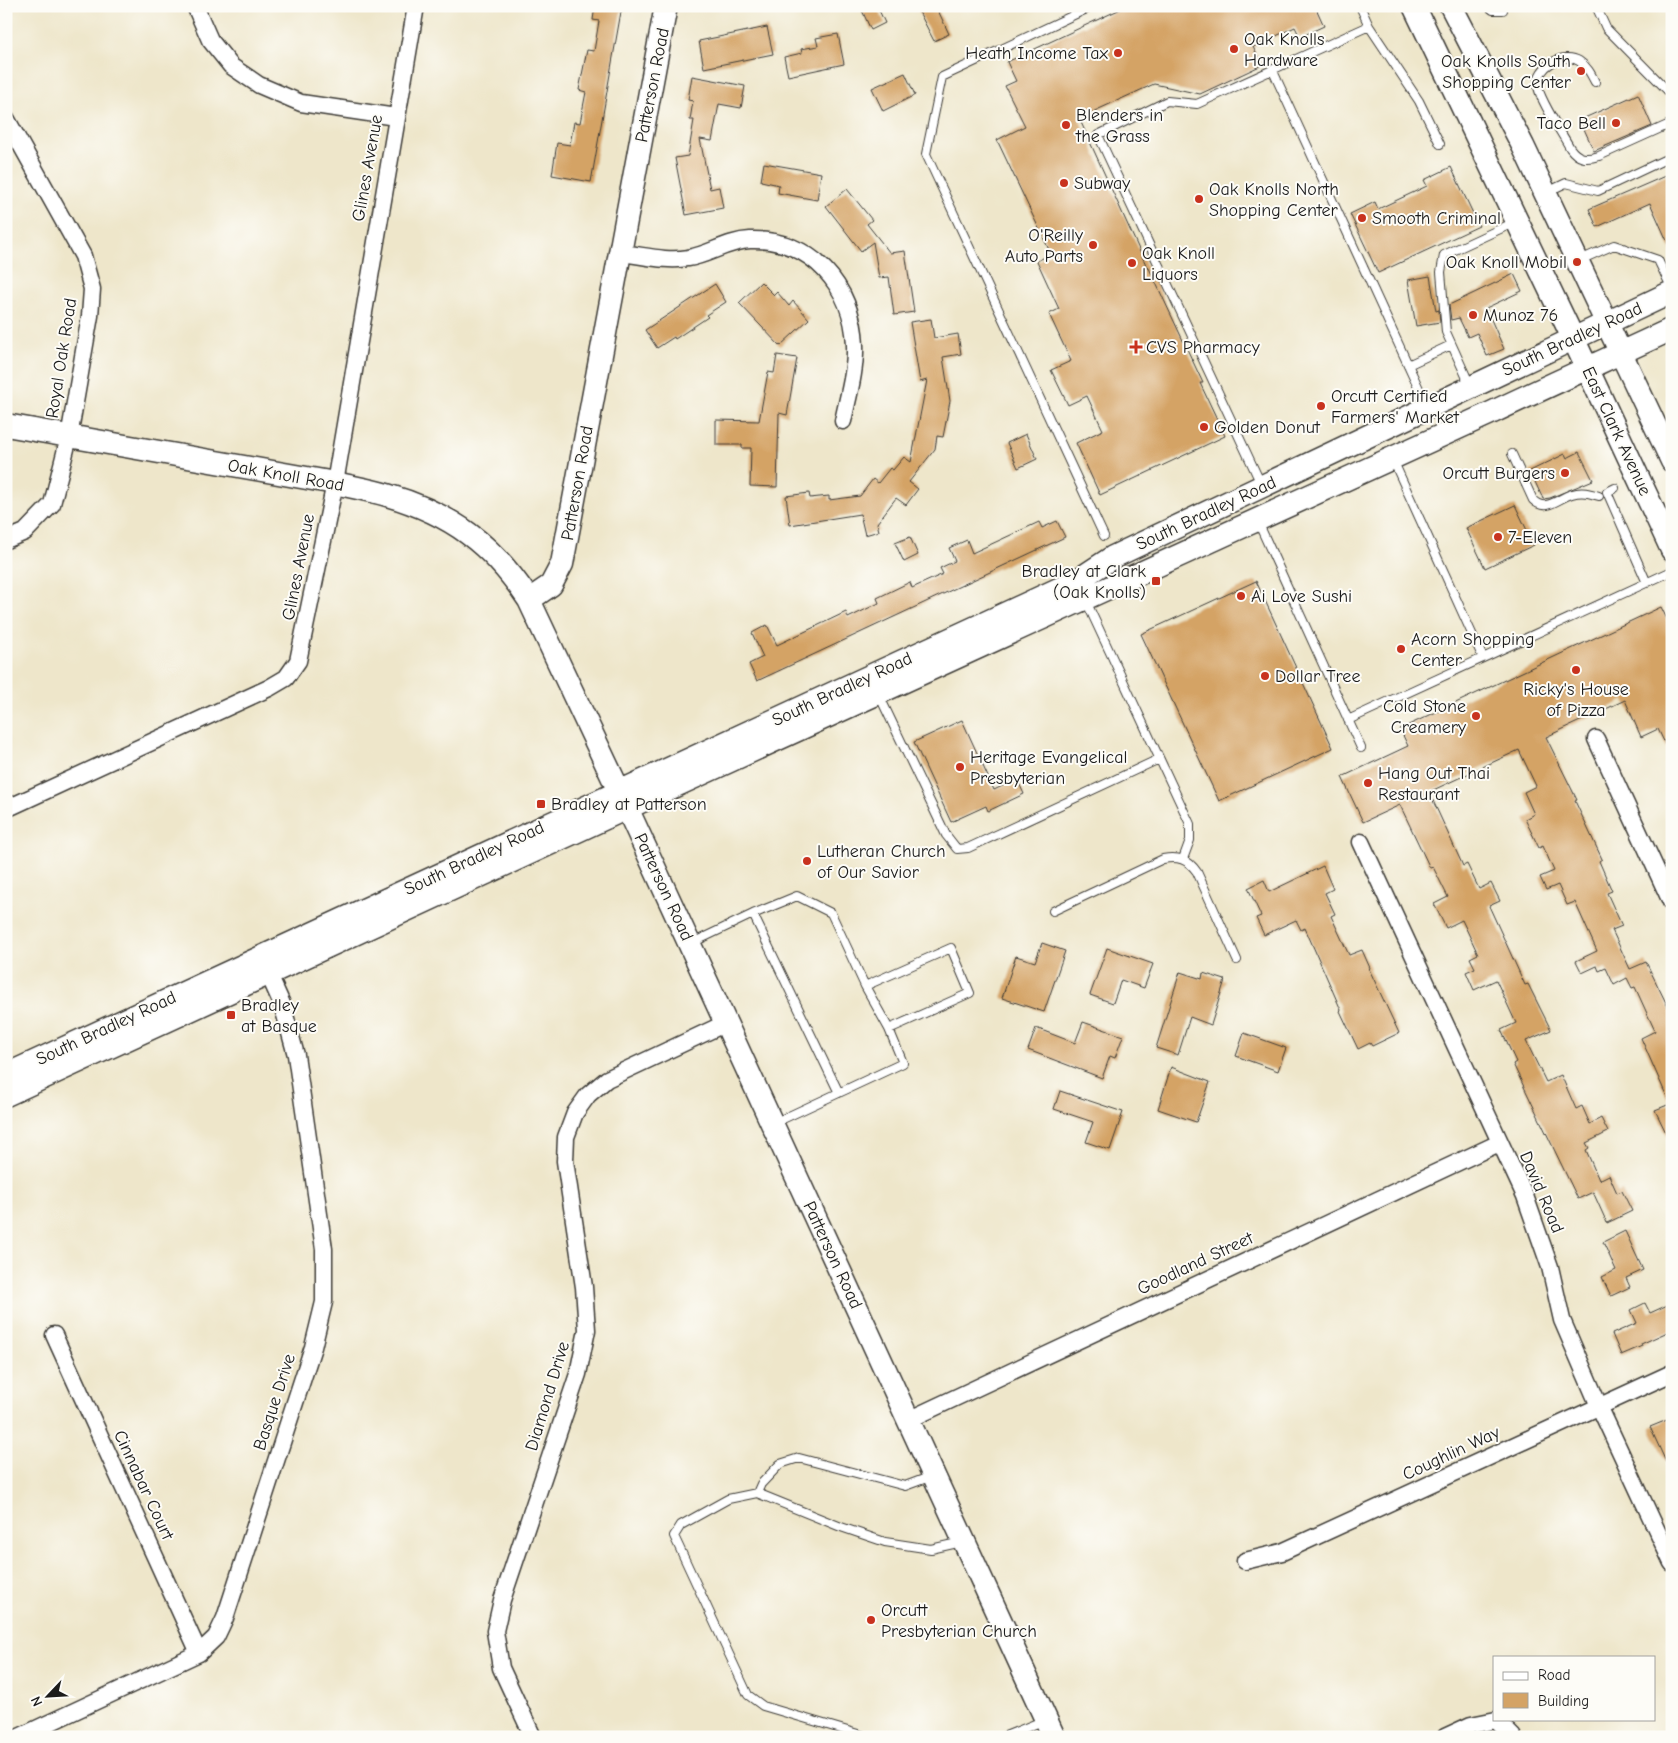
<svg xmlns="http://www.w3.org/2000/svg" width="1678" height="1743" font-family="'Comic Neue',sans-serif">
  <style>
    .building { fill: #d4a365 }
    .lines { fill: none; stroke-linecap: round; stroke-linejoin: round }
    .lane-casing { stroke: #3c3a36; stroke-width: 10 }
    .street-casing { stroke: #3c3a36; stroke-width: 19 }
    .secondary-casing { stroke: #3c3a36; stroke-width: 25 }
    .lane { stroke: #fff; stroke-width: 8 }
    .street { stroke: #fff; stroke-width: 16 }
    .secondary { stroke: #fff; stroke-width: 22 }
    .poi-dot { fill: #c8321e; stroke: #fdfcf7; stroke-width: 2 }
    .labels { text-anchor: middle; stroke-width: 4; stroke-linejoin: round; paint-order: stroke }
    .poi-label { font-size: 18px; fill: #1c1c1c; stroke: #fdfcf7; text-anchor: start }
    .street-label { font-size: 18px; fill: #1c1c1c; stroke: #fdfcf7 }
  </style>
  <rect width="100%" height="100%" fill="#fdfcf7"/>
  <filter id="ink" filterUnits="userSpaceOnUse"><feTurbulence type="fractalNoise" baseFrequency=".02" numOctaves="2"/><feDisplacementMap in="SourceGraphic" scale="10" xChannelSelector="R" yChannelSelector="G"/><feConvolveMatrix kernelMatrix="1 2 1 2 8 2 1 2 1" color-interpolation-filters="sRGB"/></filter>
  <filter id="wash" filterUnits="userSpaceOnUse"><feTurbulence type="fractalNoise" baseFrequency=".0096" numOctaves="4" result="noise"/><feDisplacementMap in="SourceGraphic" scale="20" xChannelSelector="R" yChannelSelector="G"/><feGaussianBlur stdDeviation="1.12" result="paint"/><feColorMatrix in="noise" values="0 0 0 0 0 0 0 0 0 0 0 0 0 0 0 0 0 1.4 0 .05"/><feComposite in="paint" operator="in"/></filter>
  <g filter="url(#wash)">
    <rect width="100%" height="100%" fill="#eee6ca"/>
    <g id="blocks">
      <path class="building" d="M 595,6 L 622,6 L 591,182 L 552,175 L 557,143 L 570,145 L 574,122 L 580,123 L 586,92 L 579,90 L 587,50 L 594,51 L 599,21 L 593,20 Z
        M 860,6 L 877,6 L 885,23 L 871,30 Z
        M 916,6 L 936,6 L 949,34 L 934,41 Z
        M 1127,6 L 1315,6 L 1324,26 L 1300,37 L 1295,27 L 1253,47 L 1262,65 L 1200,94 L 1154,84 L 1079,118 L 1147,267 L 1148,266 L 1203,383 L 1200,383 L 1225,436 L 1100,495 L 1076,443 L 1103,430 L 1087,396 L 1068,405 L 1051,370 L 1071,361 L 1049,314 L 1059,309 L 1037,261 L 1051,254 L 997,140 L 1025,126 L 1005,86 L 1016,81 L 1007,62 Z
        M 767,27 L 773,54 L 704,68 L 699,41 Z
        M 838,34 L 844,64 L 788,76 L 784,57 L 802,53 L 801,49 L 818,46 L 816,38 Z
        M 905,73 L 915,95 L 883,111 L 872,88 Z
        M 692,76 L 745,86 L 741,108 L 719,104 L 712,141 L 700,139 L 710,189 L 719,187 L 723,208 L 686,215 L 675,158 L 688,156 L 694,120 L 690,120 L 693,101 L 688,100 Z
        M 1638,94 L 1652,126 L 1594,151 L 1580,120 Z
        M 764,163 L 821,173 L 817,200 L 778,193 L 779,185 L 761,181 Z
        M 1451,167 L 1479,226 L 1378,273 L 1350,214 L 1375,202 L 1378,209 L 1427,186 L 1424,180 Z
        M 1672,173 L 1672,252 L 1650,203 L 1597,227 L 1589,209 Z
        M 847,189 L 872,220 L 867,224 L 890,253 L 905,251 L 914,312 L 894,315 L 889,277 L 879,278 L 873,242 L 861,251 L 826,206 Z
        M 1514,274 L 1522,291 L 1486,308 L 1504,349 L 1487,356 L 1477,333 L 1468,337 L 1459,318 L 1451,320 L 1449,305 Z
        M 1430,276 L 1436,311 L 1439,310 L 1440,322 L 1416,326 L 1408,280 Z
        M 761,282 L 774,295 L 777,292 L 789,306 L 793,301 L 809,319 L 780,346 L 739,303 Z
        M 715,284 L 726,302 L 706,315 L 708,317 L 675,339 L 674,337 L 657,348 L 645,330 Z
        M 931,319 L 934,338 L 958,334 L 961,354 L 943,357 L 950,401 L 943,437 L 937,436 L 935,449 L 909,482 L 918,489 L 906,505 L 896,498 L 877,523 L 879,531 L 865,535 L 860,514 L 790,525 L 786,496 L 809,493 L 810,498 L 829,496 L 829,500 L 860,496 L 873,479 L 878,483 L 890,468 L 893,470 L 904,457 L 911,462 L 927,380 L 920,382 L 910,322 Z
        M 777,355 L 797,358 L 787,415 L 779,413 L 777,487 L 750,486 L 751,448 L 742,448 L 742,445 L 716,445 L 716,420 L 759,421 L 768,372 L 774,373 Z
        M 1026,434 L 1037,459 L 1018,468 L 1007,443 Z
        M 1579,452 L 1593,480 L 1550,498 L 1543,499 L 1530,471 L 1565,454 L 1567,458 Z
        M 1515,505 L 1534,545 L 1485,568 L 1466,528 Z
        M 1057,521 L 1065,537 L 757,681 L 749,664 L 763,657 L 752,633 L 767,625 L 777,645 L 846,612 L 848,618 L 879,603 L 877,598 L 910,582 L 912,588 L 943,574 L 940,568 L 955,561 L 949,548 L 967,540 L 972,553 L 1039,522 L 1042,528 Z
        M 910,537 L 918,555 L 904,562 L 895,543 Z
        M 1256,581 L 1333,748 L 1219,801 L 1141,634 Z
        M 1661,607 L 1672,629 L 1672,758 L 1658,729 L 1641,737 L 1625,700 L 1546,737 L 1577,800 L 1575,801 L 1602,859 L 1599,861 L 1612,891 L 1607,893 L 1622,926 L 1612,930 L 1630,969 L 1646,962 L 1672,1015 L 1672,1145 L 1655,1110 L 1670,1104 L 1641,1038 L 1655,1031 L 1635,987 L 1632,988 L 1627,978 L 1614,985 L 1606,968 L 1599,971 L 1597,966 L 1582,973 L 1576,961 L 1597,951 L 1575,902 L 1567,905 L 1558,885 L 1546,890 L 1540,877 L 1554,871 L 1543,846 L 1539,848 L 1525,819 L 1534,814 L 1524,792 L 1536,786 L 1519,750 L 1429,792 L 1463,866 L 1467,864 L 1479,889 L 1491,883 L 1500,901 L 1489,906 L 1525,985 L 1528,984 L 1551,1030 L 1526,1041 L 1546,1082 L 1561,1075 L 1576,1109 L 1582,1106 L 1590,1124 L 1601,1118 L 1608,1132 L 1586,1143 L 1589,1148 L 1586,1150 L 1599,1180 L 1609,1175 L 1617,1193 L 1622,1191 L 1632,1211 L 1607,1223 L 1593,1192 L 1578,1199 L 1513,1064 L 1516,1062 L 1501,1030 L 1516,1023 L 1496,980 L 1474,990 L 1466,972 L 1475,968 L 1470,958 L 1478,954 L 1462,920 L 1446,928 L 1434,904 L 1448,897 L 1433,867 L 1430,868 L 1400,805 L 1363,822 L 1342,777 L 1408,746 L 1400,729 Z
        M 962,720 L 994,790 L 1017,779 L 1024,794 L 988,811 L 986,806 L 951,822 L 914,742 Z
        M 1323,866 L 1333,889 L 1325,893 L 1335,914 L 1331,916 L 1349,955 L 1362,950 L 1370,968 L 1369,969 L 1399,1033 L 1372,1046 L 1370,1043 L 1358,1049 L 1340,1011 L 1341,1010 L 1305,928 L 1301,930 L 1296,920 L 1264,935 L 1256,918 L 1261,916 L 1248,888 L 1264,880 L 1269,892 Z
        M 1042,943 L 1065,951 L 1044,1012 L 1002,998 L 1016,956 L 1035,962 Z
        M 1107,948 L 1153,964 L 1144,988 L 1121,980 L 1113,1003 L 1090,995 Z
        M 1180,972 L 1202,979 L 1203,973 L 1225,980 L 1211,1025 L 1190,1017 L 1178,1055 L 1156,1048 Z
        M 1083,1022 L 1123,1036 L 1115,1058 L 1110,1056 L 1102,1078 L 1028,1050 L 1036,1028 L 1075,1043 Z
        M 1244,1033 L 1286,1048 L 1278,1071 L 1236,1056 Z
        M 1171,1067 L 1210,1082 L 1196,1122 L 1158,1109 Z
        M 1060,1091 L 1123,1112 L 1110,1150 L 1086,1142 L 1093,1122 L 1054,1109 Z
        M 1625,1231 L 1643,1270 L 1626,1278 L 1630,1287 L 1611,1296 L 1602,1277 L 1616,1270 L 1603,1242 Z
        M 1645,1303 L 1650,1313 L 1672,1303 L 1672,1330 L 1641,1344 L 1642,1346 L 1621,1355 L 1612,1334 L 1637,1323 L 1631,1310 Z
        M 1672,1418 L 1672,1475 L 1650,1427 Z"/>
    </g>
  </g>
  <g filter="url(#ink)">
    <use href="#blocks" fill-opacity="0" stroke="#3c3a36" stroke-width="1"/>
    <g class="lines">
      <g class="lane-casing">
        <path id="lane" d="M 1093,6 L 942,77 L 926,154 L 1104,536
          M 1360,6 L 1369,26 L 1419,101 L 1440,144
          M 1488,6 L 1493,10 L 1503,10
          M 1596,6 L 1606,28 L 1672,95
          M 1272,69 L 1427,406
          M 1595,82 C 1591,74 1587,66 1579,61 C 1563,51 1536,67 1538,86 C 1539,99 1563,135 1570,148 C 1578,159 1586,160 1599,156 L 1672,123
          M 1547,192 L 1566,183 L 1598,191 L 1664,160 L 1672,163
          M 1580,260 L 1614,245 L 1658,260 L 1672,289
          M 1408,365 L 1451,345
          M 1470,385 L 1446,332 L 1441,272 L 1444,255 L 1515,222
          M 1512,454 L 1533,500 C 1546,513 1558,498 1572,494 C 1582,491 1589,493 1599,496
          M 1393,460 L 1483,658
          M 1262,486 L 1098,135 L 1167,101 L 1197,104 L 1369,26
          M 1615,488 L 1607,492 L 1647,583
          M 1258,522 L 1361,748
          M 1086,601 L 1190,824 L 1190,840 L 1183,859
          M 879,695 L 946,835 L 957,849 L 968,848 L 1159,759
          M 1348,720 L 1672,571
          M 1053,911 L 1163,859 C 1178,856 1188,859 1197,872 L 1237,960
          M 753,914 L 839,1093
          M 692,943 L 753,914 L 797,896 L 831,913 L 865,986 L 889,1029 L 903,1063 L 774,1123
          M 865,986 L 951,948 L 970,993 L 889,1029
          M 757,1493 L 761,1484 L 780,1464 L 799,1458 L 905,1486 L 932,1476
          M 868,1737 L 763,1706 L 748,1695 L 674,1536 L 681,1525 L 728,1499 L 757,1493 L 841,1527 L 885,1542 L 931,1549 L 962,1542
          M 1003,1737 L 1045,1720"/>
      </g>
      <g class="street-casing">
        <path id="street" d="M 195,6 L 210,40 L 231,66 L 259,85 L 301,103 L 396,117
          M 6,118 L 83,256 L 92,289 L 90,316 L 69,437 L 52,504 L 25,532 L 6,540
          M 620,253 C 642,255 666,262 688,258 C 709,255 727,241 750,240 C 811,238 853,286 855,345 C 856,370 848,397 843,421
          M 1596,739 L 1672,904
          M 6,809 L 269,688 L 286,678 L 298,661 L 335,483 L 416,6
          M 1361,842 L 1525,1196 L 1550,1267 L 1562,1320 L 1599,1406 L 1672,1563
          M 54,1335 L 199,1653
          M 908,1420 L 1499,1143
          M 1245,1561 L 1282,1552 L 1672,1373
          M 19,1737 L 199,1653 L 216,1637 L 225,1618 L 313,1347 L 324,1302 L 324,1249 L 296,1055 L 282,1004 L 264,964
          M 533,1737 L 501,1668 L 495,1631 L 502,1600 L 578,1374 L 587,1330 L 584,1287 L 565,1161 L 566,1137 L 575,1113 L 588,1095 L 607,1079 L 726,1023
          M 1445,1737 L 1471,1725 L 1496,1720 L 1513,1737"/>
      </g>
      <g class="secondary-casing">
        <path id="secondary" d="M 666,6 L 562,564 L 551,585 L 529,600 L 627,808 L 1054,1737
          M 1414,6 L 1573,338 L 1672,550
          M 1451,6 L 1523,146 L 1672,461
          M 6,425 L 335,483 C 352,487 370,490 387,495 C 452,514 492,544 529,600
          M 6,1075 L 1078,580 L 1113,557 L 1672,292
          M 6,1095 L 627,808 L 1493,412 C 1552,384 1612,357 1672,329"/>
      </g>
      <use href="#lane" class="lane"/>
      <use href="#street" class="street"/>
      <use href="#secondary" class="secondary"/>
    </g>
  </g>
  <g class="poi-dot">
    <circle cx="1234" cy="49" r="5"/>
    <circle cx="1118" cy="53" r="5"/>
    <circle cx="1581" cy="71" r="5"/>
    <circle cx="1616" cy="123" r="5"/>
    <circle cx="1066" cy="125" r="5"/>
    <circle cx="1064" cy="183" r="5"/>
    <circle cx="1199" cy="199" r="5"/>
    <circle cx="1362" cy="218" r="5"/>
    <circle cx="1093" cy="245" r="5"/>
    <circle cx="1577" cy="262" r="5"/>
    <circle cx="1132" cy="263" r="5"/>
    <circle cx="1473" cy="315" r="5"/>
    <path d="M1133.5 339.5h5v5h5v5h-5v5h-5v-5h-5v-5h5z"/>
    <circle cx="1321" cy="406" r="5"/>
    <circle cx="1204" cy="427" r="5"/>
    <circle cx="1565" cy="473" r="5"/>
    <circle cx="1498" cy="537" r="5"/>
    <rect x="1151" y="576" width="10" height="10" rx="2.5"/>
    <circle cx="1241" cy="596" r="5"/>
    <circle cx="1401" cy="649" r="5"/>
    <circle cx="1576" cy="670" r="5"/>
    <circle cx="1265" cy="676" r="5"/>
    <circle cx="1476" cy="716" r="5"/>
    <circle cx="960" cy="767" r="5"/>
    <circle cx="1368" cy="783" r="5"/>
    <rect x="536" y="799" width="10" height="10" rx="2.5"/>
    <circle cx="807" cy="861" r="5"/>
    <rect x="226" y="1010" width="10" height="10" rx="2.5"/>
    <circle cx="871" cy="1620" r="5"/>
  </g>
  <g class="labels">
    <g class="poi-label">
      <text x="1244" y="45">Oak Knolls<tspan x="1244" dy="21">Hardware</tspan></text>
      <text x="1108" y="59" text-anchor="end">Heath Income Tax</text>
      <text x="1571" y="67" text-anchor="end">Oak Knolls South<tspan x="1571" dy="21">Shopping Center</tspan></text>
      <text x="1076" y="121">Blenders in<tspan x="1076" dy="21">the Grass</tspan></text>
      <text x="1606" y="129" text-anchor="end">Taco Bell</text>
      <text x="1074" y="189">Subway</text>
      <text x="1209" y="195">Oak Knolls North<tspan x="1209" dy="21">Shopping Center</tspan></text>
      <text x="1372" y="224">Smooth Criminal</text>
      <text x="1083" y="241" text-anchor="end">O'Reilly<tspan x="1083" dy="21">Auto Parts</tspan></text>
      <text x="1142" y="259">Oak Knoll<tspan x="1142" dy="21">Liquors</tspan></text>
      <text x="1567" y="268" text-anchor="end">Oak Knoll Mobil</text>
      <text x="1483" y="321">Munoz 76</text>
      <text x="1146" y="353">CVS Pharmacy</text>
      <text x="1331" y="402">Orcutt Certified<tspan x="1331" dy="21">Farmers' Market</tspan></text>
      <text x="1214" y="433">Golden Donut</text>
      <text x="1555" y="479" text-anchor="end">Orcutt Burgers</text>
      <text x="1508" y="543">7-Eleven</text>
      <text x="1146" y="577" text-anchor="end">Bradley at Clark<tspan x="1146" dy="21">(Oak Knolls)</tspan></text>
      <text x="1251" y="602">Ai Love Sushi</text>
      <text x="1411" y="645">Acorn Shopping<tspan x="1411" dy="21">Center</tspan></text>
      <text x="1275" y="682">Dollar Tree</text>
      <text x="1576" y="695" text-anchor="middle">Ricky's House<tspan x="1576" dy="21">of Pizza</tspan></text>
      <text x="1466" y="712" text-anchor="end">Cold Stone<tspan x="1466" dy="21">Creamery</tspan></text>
      <text x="970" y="763">Heritage Evangelical<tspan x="970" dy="21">Presbyterian</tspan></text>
      <text x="1378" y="779">Hang Out Thai<tspan x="1378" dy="21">Restaurant</tspan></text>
      <text x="551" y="810">Bradley at Patterson</text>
      <text x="817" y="857">Lutheran Church<tspan x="817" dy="21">of Our Savior</tspan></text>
      <text x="241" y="1011">Bradley<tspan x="241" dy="21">at Basque</tspan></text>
      <text x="881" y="1616">Orcutt<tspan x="881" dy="21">Presbyterian Church</tspan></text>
    </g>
    <g class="street-label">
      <text transform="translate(652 85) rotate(-79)" y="6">Patterson Road</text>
      <text transform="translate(367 168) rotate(-80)" y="6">Glines Avenue</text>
      <text transform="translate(1572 339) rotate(-25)" y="6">South Bradley Road</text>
      <text transform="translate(61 358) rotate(-81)" y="6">Royal Oak Road</text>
      <text transform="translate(1617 431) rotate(65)" y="6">East Clark Avenue</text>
      <text transform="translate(286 475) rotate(10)" y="6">Oak Knoll Road</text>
      <text transform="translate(577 483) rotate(-80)" y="6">Patterson Road</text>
      <text transform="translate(1206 513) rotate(-25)" y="6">South Bradley Road</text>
      <text transform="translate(298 567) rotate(-79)" y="6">Glines Avenue</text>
      <text transform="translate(842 689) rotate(-25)" y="6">South Bradley Road</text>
      <text transform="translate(474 858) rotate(-25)" y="6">South Bradley Road</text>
      <text transform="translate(664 887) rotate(65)" y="6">Patterson Road</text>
      <text transform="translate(106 1028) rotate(-25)" y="6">South Bradley Road</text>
      <text transform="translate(1542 1192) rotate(67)" y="6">David Road</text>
      <text transform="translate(833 1255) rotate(65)" y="6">Patterson Road</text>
      <text transform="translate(1195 1263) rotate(-25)" y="6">Goodland Street</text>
      <text transform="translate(547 1396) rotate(-73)" y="6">Diamond Drive</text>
      <text transform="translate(274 1402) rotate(-72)" y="6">Basque Drive</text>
      <text transform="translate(1451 1453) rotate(-25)" y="6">Coughlin Way</text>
      <text transform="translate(144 1485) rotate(65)" y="6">Cinnabar Court</text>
    </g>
  </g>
  <rect width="1678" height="1743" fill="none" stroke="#fdfcf7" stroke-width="25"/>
  <rect x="1493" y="1656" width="162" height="65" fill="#fdfcf7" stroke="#a3a29f"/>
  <rect x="1503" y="1672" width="25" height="8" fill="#ffffff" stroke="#a3a29f"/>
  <text x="1538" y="1680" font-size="15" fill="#1c1c1c">Road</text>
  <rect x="1503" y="1693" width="25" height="15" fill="#d4a365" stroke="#a3a29f"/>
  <text x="1538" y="1706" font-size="15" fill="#1c1c1c">Building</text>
  <g transform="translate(48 1696) rotate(245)" stroke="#fdfcf7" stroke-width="4" paint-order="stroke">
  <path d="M0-4L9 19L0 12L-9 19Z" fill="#1c1c1c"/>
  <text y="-8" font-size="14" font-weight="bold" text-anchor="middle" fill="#1c1c1c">N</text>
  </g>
</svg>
